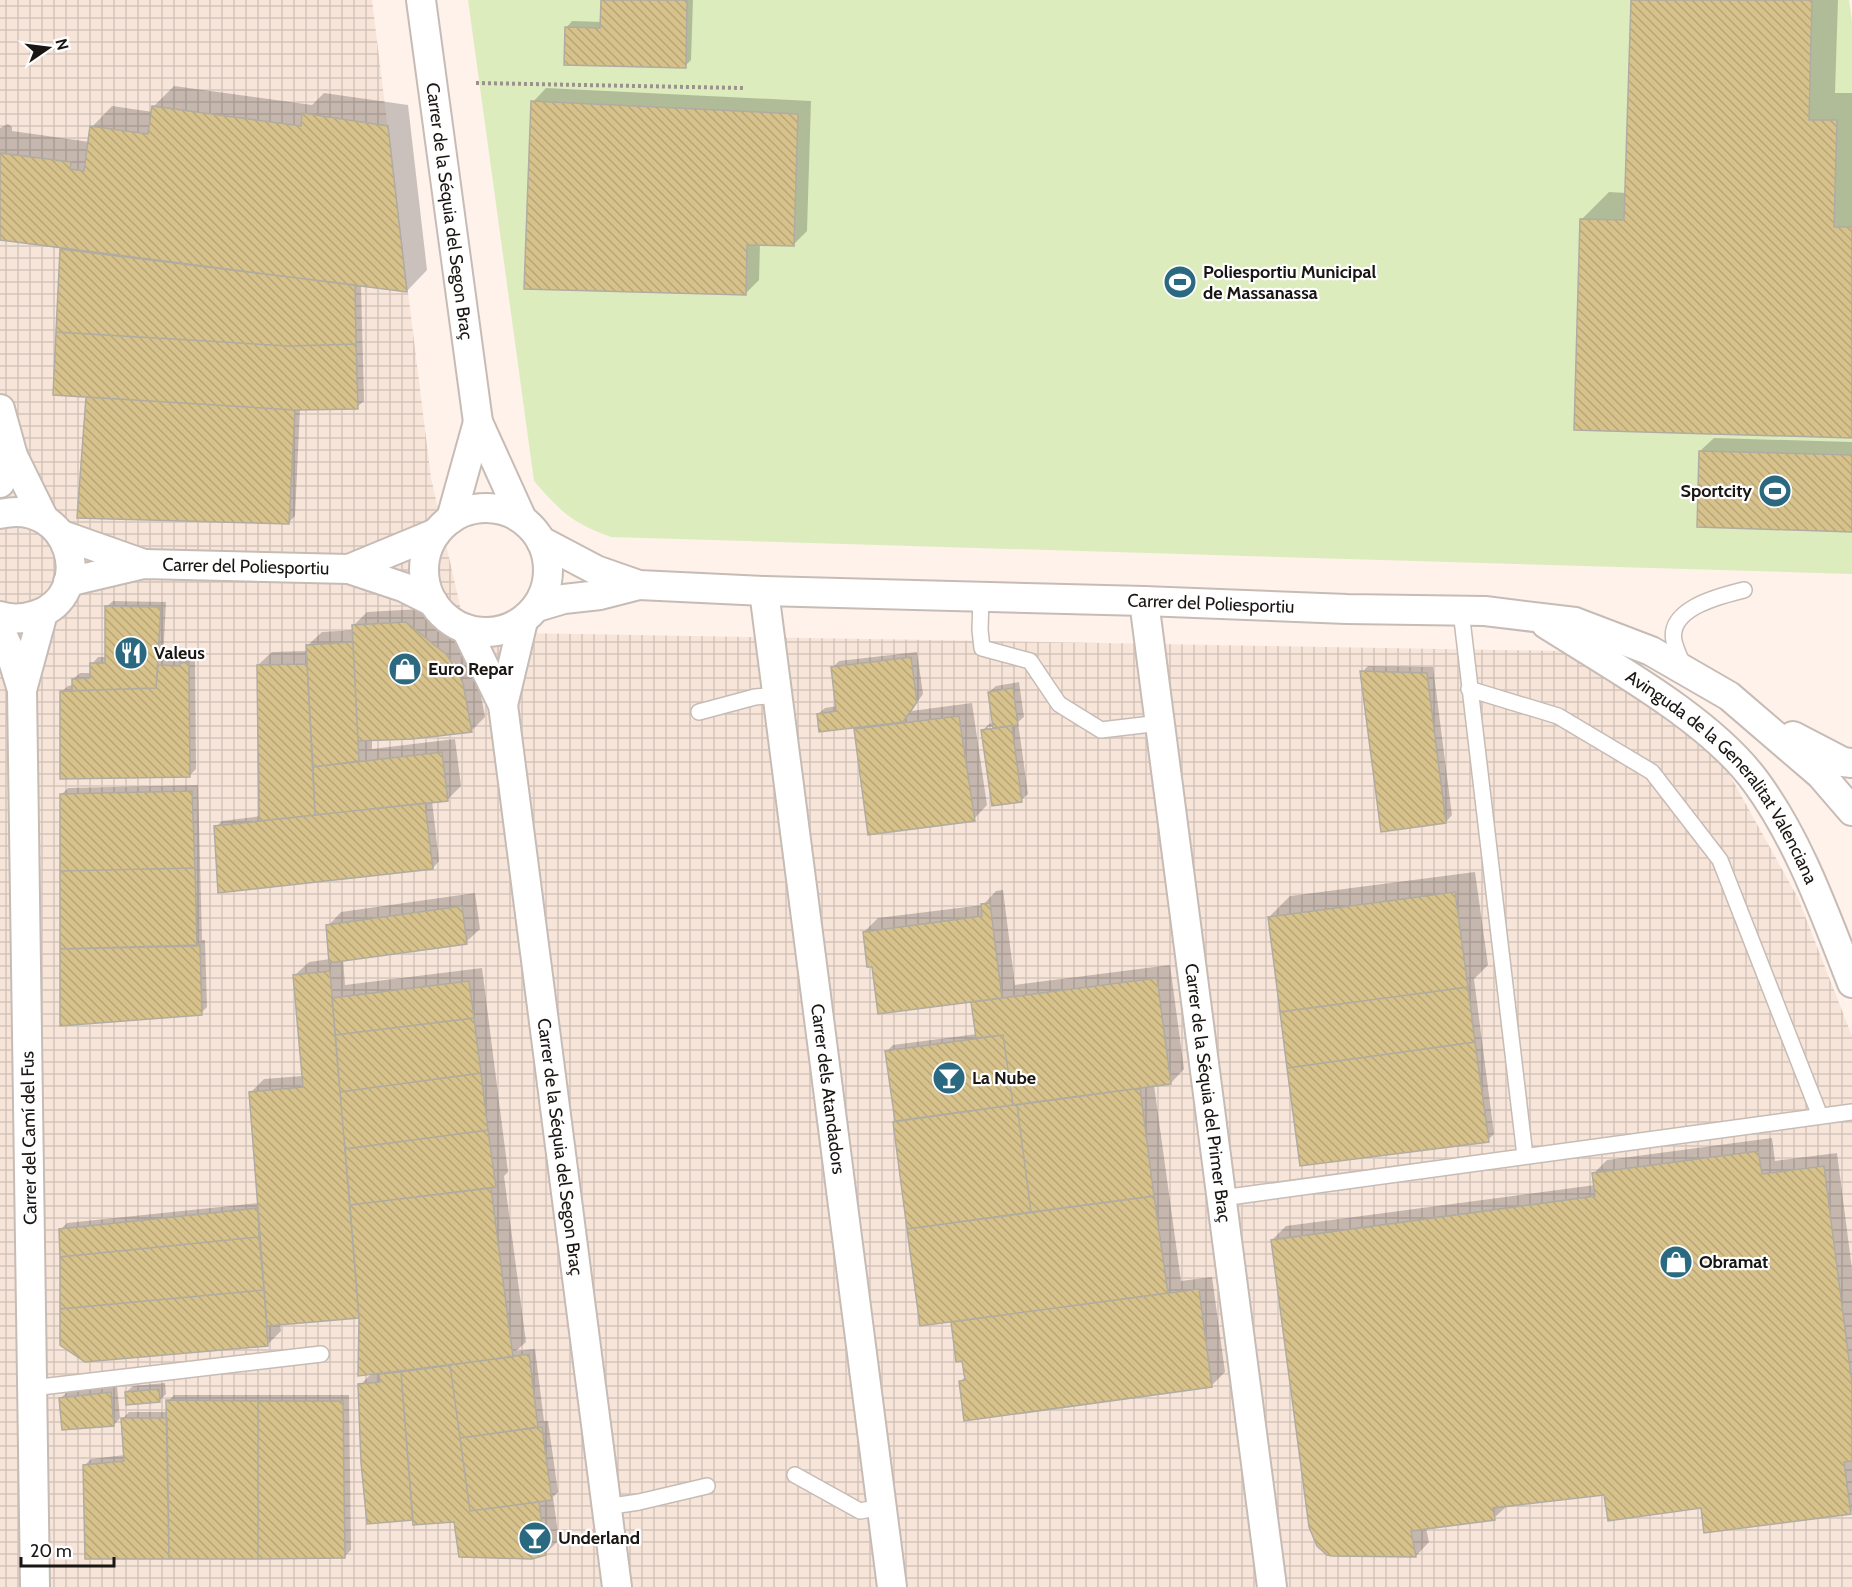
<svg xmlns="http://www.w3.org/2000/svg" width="1852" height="1587" font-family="Cabin,sans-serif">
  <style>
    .industrial { fill: url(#industrial-grid) }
    .garden { fill: #ddecbd }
    .shadow { fill: #0003; fill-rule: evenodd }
    .building { fill: url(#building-back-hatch); stroke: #b0aca1; stroke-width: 1.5 }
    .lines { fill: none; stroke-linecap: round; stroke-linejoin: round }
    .service-casing { stroke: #c7bcb5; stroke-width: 18 }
    .minor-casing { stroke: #c7bcb5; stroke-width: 32 }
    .path { stroke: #9a928d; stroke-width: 4; stroke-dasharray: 3 3; stroke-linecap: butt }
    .service { stroke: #fff; stroke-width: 15 }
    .minor { stroke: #fff; stroke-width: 28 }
    .labels { text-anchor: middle; stroke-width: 4.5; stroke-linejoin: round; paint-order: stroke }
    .street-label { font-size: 18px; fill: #1a1614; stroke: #fff }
    .poi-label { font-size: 18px; font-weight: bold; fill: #1a1614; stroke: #fff; text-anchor: start }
  </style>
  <defs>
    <pattern id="industrial-grid" width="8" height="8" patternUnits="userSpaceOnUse" patternTransform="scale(1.5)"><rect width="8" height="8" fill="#f8e5da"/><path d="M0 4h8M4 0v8" fill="none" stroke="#d4c4ba"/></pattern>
    <pattern id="building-back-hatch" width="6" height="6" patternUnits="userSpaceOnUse" patternTransform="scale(1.5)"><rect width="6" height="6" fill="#d8c28c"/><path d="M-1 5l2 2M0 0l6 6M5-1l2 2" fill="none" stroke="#b9a678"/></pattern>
  </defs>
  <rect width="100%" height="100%" fill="#fef2eb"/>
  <path class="industrial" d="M 0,0 L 372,0 L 431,478 L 466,632 L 1562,651 L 1713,745 L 1798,898 L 1852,1036 L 1852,1587 L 0,1587 Z"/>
  <path class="garden" d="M 468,0 L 1849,0 L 1852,21 L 1852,574 L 611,537 C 572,523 561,512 534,481 Z"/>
  <path class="shadow" d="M 602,0 L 693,0 L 691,60 L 685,66 L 566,28 L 572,21 L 602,22 Z
    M 1632,0 L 1838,0 L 1835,93 L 1852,93 L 1852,437 L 1582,219 L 1609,192 L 1627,193 Z
    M 174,86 L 312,105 L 324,93 L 408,105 L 427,270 L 407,291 L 361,285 L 364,401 L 357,407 L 300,408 L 295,516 L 288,523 L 87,396 L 61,250 L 64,247 L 0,238 L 0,128 L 8,124 L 12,127 L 12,131 L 90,142 L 92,127 L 112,106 L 153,112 L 153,107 Z
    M 546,88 L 811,101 L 807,231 L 793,245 L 760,244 L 759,280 L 745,294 L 533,102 Z
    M 1714,438 L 1852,442 L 1852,530 L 1700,451 Z
    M 113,601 L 166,602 L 163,659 L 185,660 L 188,657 L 195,657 L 196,769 L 189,776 L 61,692 L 68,686 L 74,685 L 73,679 L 80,673 L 92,673 L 92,664 L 98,657 L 106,657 L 106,607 Z
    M 420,609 L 460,642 L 476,669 L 485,717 L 471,731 L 372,739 L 372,749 L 455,739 L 461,786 L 448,799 L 432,801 L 439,861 L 433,868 L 216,827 L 222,821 L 261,816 L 258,665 L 272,652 L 308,651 L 308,645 L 322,632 L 354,630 L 354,625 L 367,612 Z
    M 917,652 L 923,694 L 911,711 L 972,703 L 987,805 L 974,819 L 856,730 L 860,726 L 818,714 L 825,708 L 837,706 L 832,668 L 839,661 Z
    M 1368,666 L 1433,667 L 1452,815 L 1446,822 L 1362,672 Z
    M 1019,682 L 1024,717 L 1018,722 L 1028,794 L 1021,800 L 983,730 L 989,724 L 993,723 L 989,692 L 996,686 ZM 1000,726 L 1000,729 L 988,730 L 988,727 Z
    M 198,785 L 202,940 L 205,940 L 207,1007 L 201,1013 L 61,795 L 68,788 Z
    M 1475,872 L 1488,965 L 1474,979 L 1494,1134 L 1488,1140 L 1269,917 L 1290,896 Z
    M 1003,890 L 1015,985 L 1170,965 L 1184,1069 L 1171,1083 L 1154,1085 L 1181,1281 L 1212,1277 L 1225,1372 L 1211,1386 L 960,1382 L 966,1376 L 963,1359 L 958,1360 L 952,1320 L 922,1324 L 887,1051 L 893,1045 L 977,1034 L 972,1000 L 873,965 L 864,932 L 878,918 L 983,905 L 996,891 Z
    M 475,893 L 480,929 L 466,942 L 343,959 L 345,985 L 482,968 L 508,1172 L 504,1176 L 526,1342 L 516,1351 L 535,1349 L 544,1421 L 548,1421 L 558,1492 L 553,1497 L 559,1540 L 545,1554 L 456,1520 L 415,1519 L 360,1385 L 371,1374 L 361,1316 L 280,1323 L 281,1331 L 267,1345 L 61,1229 L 67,1223 L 258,1203 L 250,1093 L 264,1079 L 303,1076 L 295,975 L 309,962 L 330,959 L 328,926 L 341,912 Z
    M 1772,1138 L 1775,1161 L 1837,1153 L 1852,1269 L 1852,1511 L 1850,1513 L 1703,1506 L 1605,1493 L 1508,1505 L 1494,1518 L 1426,1528 L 1429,1542 L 1416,1556 L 1272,1240 L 1286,1226 L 1595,1185 L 1594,1173 L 1607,1160 Z
    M 165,1383 L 166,1394 L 159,1401 L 126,1392 L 133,1386 Z
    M 117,1386 L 120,1418 L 114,1425 L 60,1399 L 67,1392 Z
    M 174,1395 L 349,1395 L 351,1550 L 344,1557 L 84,1466 L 91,1459 L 125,1455 L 122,1419 L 129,1412 L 168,1412 L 168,1401 Z"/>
  <path class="building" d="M 601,0 L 687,0 L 686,68 L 564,65 L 565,27 L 600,28 Z
    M 1631,0 L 1812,0 L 1809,120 L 1837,120 L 1834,227 L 1852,227 L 1852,438 L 1574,430 L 1580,219 L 1624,220 Z
    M 531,101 L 798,114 L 794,246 L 747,245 L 746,295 L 524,289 Z
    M 152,106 L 301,126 L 302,113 L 388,126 L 407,292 L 0,240 L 0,153 L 71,162 L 70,169 L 84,171 L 90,126 L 148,134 Z
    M 60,249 L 355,285 L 356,344 L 289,346 L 56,332 Z
    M 56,332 L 289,346 L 356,344 L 358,409 L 295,410 L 53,395 Z
    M 86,397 L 295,410 L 289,524 L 77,518 Z
    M 1699,451 L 1852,455 L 1852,532 L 1697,527 Z
    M 105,606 L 161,607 L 156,688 L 72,691 L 72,679 L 90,678 L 90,663 L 105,663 Z
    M 406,622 L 447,655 L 463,683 L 472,732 L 412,739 L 358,741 L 352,625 Z
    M 353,642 L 359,761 L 313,767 L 306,645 Z
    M 911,657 L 917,702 L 903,722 L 819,732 L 817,714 L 836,711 L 831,667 Z
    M 189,662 L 190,777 L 60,779 L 60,691 L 156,688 L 158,665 L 180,666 L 180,663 Z
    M 307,664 L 315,815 L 259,821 L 257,665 Z
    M 1360,671 L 1427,673 L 1446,823 L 1381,832 Z
    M 1013,688 L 1018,725 L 993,728 L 988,692 Z
    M 959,716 L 975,821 L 868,835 L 854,729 Z
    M 1012,726 L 1022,802 L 992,806 L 981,730 Z
    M 442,752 L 448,801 L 315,815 L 313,767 Z
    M 192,791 L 195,868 L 60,871 L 60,794 Z
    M 425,803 L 433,869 L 218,893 L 214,826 Z
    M 195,868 L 197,946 L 60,949 L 60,871 Z
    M 1455,892 L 1468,987 L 1280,1012 L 1268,917 Z
    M 990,903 L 1002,998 L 878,1014 L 872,967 L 867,967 L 863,932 L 982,916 L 981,904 Z
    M 462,906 L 467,944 L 329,963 L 326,925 Z
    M 200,945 L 202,1015 L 60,1026 L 60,949 Z
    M 330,971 L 359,1318 L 267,1326 L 249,1092 L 303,1087 L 293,975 Z
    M 1157,978 L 1171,1084 L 1013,1105 L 1003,1035 L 976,1038 L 971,1002 Z
    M 469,981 L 474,1018 L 335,1035 L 332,998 Z
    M 1468,987 L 1475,1042 L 1287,1068 L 1280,1012 Z
    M 474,1018 L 481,1073 L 340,1092 L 335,1035 Z
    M 1003,1035 L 1013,1105 L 895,1121 L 885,1051 Z
    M 1475,1042 L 1489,1142 L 1300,1166 L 1287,1068 Z
    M 481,1073 L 488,1130 L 345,1149 L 340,1092 Z
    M 1140,1088 L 1154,1196 L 1031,1212 L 1017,1105 Z
    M 1013,1105 L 1017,1105 L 1031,1212 L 907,1229 L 893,1122 Z
    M 488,1130 L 496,1187 L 350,1205 L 345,1149 Z
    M 1758,1151 L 1762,1174 L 1824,1166 L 1852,1383 L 1852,1461 L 1844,1462 L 1851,1514 L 1704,1533 L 1701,1508 L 1608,1521 L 1604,1495 L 1493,1508 L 1495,1520 L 1411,1531 L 1416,1557 L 1332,1556 L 1327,1555 L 1317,1546 L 1309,1527 L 1271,1240 L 1595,1196 L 1592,1173 Z
    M 491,1188 L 513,1357 L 358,1376 L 359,1318 L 350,1205 Z
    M 1154,1196 L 1168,1293 L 920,1326 L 907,1229 Z
    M 258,1208 L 259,1237 L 60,1257 L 59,1229 Z
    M 259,1237 L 264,1290 L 60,1309 L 60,1257 Z
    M 1199,1289 L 1212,1387 L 964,1421 L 959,1381 L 965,1380 L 962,1361 L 956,1362 L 951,1322 Z
    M 264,1290 L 268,1346 L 85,1362 L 60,1345 L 60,1309 Z
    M 529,1354 L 538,1427 L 460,1438 L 450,1365 Z
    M 450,1365 L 470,1511 L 539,1502 L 546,1555 L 532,1559 L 459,1557 L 454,1522 L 413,1525 L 401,1372 Z
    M 401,1372 L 413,1520 L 367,1524 L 361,1463 L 358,1384 L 380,1382 L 379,1374 Z
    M 159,1389 L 160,1402 L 126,1405 L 125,1392 Z
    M 111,1392 L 114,1426 L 62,1430 L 59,1398 Z
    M 166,1400 L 258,1401 L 258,1559 L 169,1559 Z
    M 258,1401 L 343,1401 L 345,1558 L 258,1559 Z
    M 121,1418 L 167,1418 L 169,1559 L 85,1559 L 83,1465 L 124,1461 Z
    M 542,1427 L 552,1500 L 470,1511 L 460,1438 Z"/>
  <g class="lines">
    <g class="service-casing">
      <path id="service" d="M 981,597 L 980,630 L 982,648 L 1030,661 L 1059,704 L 1101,730 L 1160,723
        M 1461,611 L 1525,1156
        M 1685,666 C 1680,660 1678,653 1675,645 C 1663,609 1720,596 1744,590
        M 1469,689 L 1558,716 L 1652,772 L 1720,860 L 1820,1116
        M 699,712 L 755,697 L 777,695
        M 1222,1198 L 1852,1112
        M 32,1388 L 321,1354
        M 795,1475 L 860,1511 L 882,1507
        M 606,1507 L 639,1502 L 707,1486"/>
    </g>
    <g class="minor-casing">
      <g id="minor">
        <path id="s1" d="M 421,0 L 478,422 L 522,519"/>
        <path d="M 0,409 L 13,456 L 44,519"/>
        <path d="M 0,483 L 13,456"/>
        <circle cx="486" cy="570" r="62"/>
        <path d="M 0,514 C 71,497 98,594 36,615 C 24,619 12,620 0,616"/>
        <path d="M 451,519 L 478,422"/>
        <path d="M 62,535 L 144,564"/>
        <path id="s2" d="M 541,541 L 596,570 L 639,585 L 764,591 L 1144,601 L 1347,609 L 1485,611 L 1575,622 L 1651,651 L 1729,696 L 1821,775 L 1852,811"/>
        <path d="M 349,569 L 436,533"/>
        <path id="s3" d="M 68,582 L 144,564 L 349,569 L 403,587 L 433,602"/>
        <path id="s4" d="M 764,591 L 892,1587"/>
        <path id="s5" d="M 1144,601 L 1272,1587"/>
        <path d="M 537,607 L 564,599 L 600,595 L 639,585"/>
        <path id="s6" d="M 1546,624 C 1612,666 1710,719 1756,782 C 1800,842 1825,915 1852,983"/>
        <path id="s7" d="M 466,629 L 503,705 L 617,1587"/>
        <path d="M 0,630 L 10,651 L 22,690"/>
        <path d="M 503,705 L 523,621"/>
        <path d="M 1793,736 L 1843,762 L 1852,763"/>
        <path d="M 35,1587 L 22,690 L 43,613"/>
      </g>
    </g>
    <path class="path" d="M 476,83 L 743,88"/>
    <use href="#service" class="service"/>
    <use href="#minor" class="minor"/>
  </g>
  <defs>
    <g id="stadium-disc" transform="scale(1.725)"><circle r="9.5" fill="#2a697f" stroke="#fff"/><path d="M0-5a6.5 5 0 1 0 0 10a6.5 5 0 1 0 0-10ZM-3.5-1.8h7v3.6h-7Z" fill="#fff"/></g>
    <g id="restaurant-disc" transform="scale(1.725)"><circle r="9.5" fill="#2a697f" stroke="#fff"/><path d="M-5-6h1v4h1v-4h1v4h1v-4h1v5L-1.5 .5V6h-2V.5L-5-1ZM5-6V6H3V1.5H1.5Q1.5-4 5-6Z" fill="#fff"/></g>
    <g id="shop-disc" transform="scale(1.725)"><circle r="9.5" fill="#2a697f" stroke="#fff"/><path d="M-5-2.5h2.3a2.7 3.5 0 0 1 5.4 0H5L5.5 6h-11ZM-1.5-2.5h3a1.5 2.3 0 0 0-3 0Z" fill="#fff"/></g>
    <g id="bar-disc" transform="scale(1.725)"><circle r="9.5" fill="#2a697f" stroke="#fff"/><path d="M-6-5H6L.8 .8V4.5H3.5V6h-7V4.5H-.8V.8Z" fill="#fff"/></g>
  </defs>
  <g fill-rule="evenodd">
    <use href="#stadium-disc" x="1180" y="282"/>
    <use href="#stadium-disc" x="1775" y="491"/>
    <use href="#restaurant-disc" x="131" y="653"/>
    <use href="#shop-disc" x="405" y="669"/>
    <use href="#bar-disc" x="949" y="1078"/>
    <use href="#shop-disc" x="1676" y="1262"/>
    <use href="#bar-disc" x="535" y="1538"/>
  </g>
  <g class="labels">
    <g class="street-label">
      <text dy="6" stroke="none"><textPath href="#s1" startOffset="213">Carrer de la Séquia del Segon Braç</textPath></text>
      <text dy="6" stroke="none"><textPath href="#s3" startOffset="180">Carrer del Poliesportiu</textPath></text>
      <text dy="6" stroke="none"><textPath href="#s2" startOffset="680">Carrer del Poliesportiu</textPath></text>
      <text dy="6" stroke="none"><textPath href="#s6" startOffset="238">Avinguda de la Generalitat Valenciana</textPath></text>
      <text dy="6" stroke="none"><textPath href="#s4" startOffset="502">Carrer dels Atandadors</textPath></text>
      <text dy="6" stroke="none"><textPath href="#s5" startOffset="496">Carrer de la Séquia del Primer Braç</textPath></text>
      <text transform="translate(29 1138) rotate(-91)" y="6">Carrer del Camí del Fus</text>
      <text dy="6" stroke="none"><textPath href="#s7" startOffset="530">Carrer de la Séquia del Segon Braç</textPath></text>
    </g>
    <g class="poi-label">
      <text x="1203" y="278">Poliesportiu Municipal<tspan x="1203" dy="21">de Massanassa</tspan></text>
      <text x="1752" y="497" text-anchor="end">Sportcity</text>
      <text x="154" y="659">Valeus</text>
      <text x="428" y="675">Euro Repar</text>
      <text x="972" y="1084">La Nube</text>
      <text x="1699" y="1268">Obramat</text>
      <text x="558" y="1544">Underland</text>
    </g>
  </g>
  <g transform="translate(48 48) rotate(76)" stroke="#ffffff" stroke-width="4.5" paint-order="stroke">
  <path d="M0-4.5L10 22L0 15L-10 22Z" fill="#1a1614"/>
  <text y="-9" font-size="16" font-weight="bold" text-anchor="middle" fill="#1a1614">N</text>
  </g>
  <path d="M21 1557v9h93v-9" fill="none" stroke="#1a1614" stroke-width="3"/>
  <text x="30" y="1557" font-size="18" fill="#1a1614" stroke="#ffffff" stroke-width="4.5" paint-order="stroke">20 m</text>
</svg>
